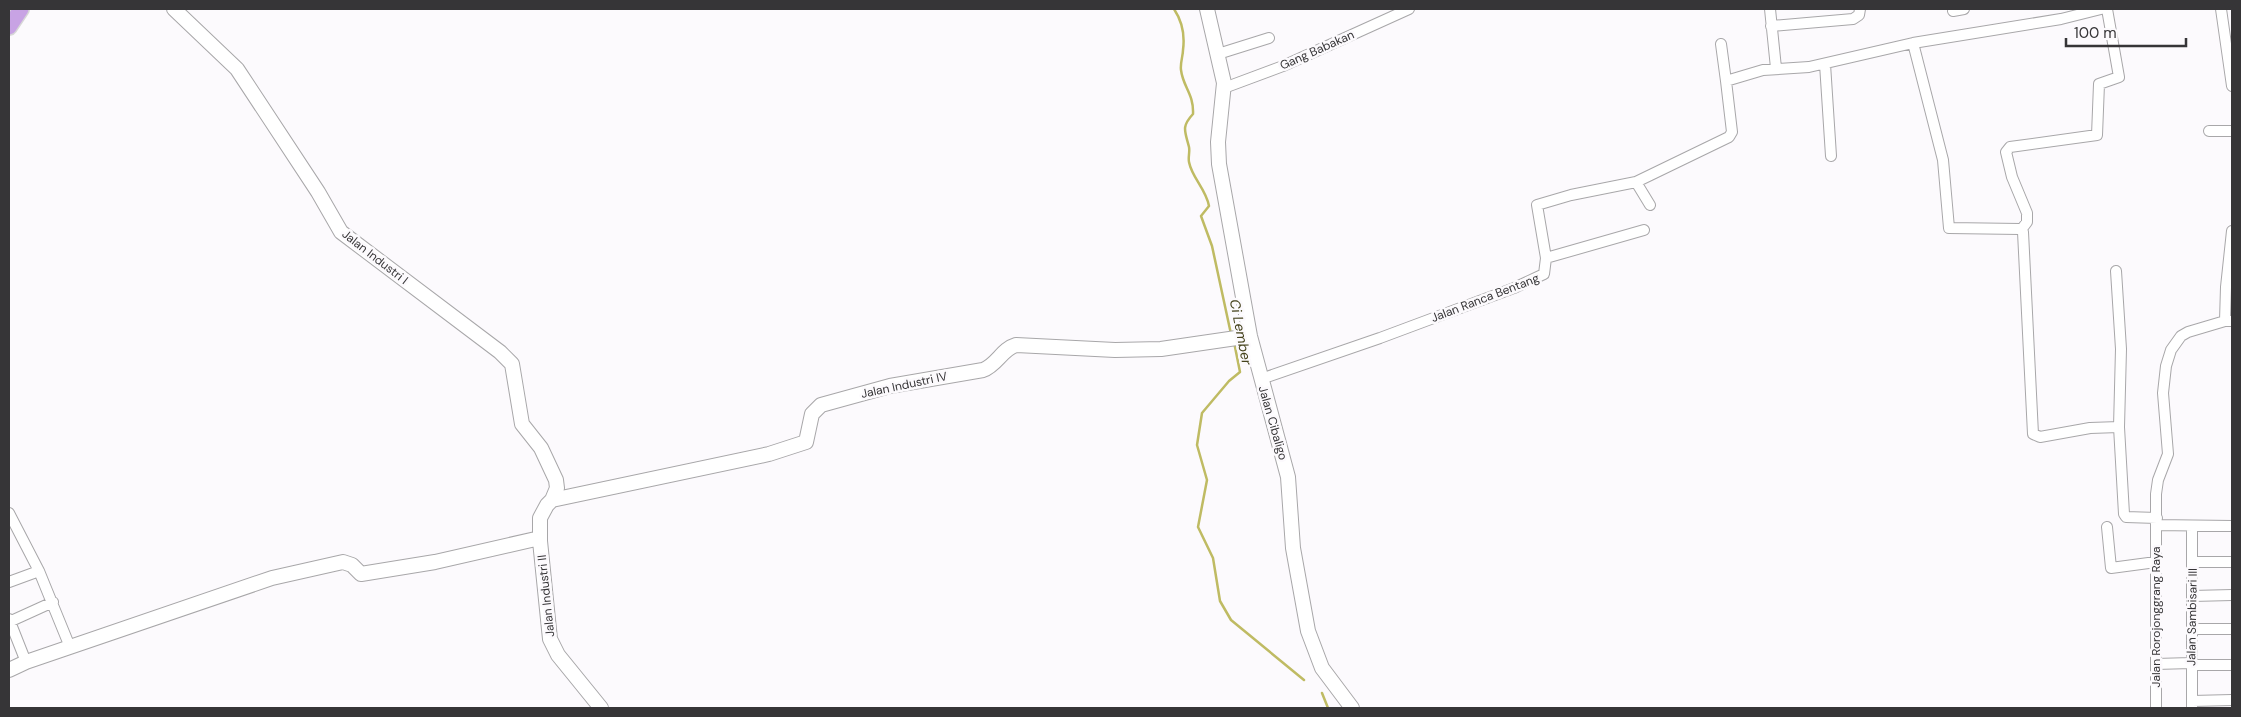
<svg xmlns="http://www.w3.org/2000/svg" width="2241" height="717" font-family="'DM Sans',sans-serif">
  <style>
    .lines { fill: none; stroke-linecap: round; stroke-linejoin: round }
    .stream { stroke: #bfbb63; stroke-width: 2.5 }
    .street-casing { stroke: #a8a7a9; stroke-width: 12 }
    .secondary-casing { stroke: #a8a7a9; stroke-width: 16 }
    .primary-casing { stroke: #d7d7d7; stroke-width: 18 }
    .street { stroke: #fff; stroke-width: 10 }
    .secondary { stroke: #fff; stroke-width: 14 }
    .primary { stroke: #c8a3e4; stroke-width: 15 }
    .labels { text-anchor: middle; stroke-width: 5; stroke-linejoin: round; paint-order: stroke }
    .street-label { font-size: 12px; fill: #363537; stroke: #fcfafd }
    .water-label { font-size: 14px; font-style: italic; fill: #45431d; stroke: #fcfafd }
  </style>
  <rect width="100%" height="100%" fill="#fcfafd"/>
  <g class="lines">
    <path class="stream" d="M 1174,9 C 1182,21 1185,35 1183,50 C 1183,56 1180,63 1181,70 C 1183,87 1194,94 1193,114 C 1181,127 1185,131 1189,147 C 1190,152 1188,157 1189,162 C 1192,178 1206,189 1209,206 L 1201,216 L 1212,246 L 1231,334
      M 1234,342 L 1240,372 L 1229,381 L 1202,413 L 1197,445 L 1207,480 L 1198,527 L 1213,558 L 1220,601 L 1231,620 L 1304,680
      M 1322,693 L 1328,708"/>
    <g class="street-casing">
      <path id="street" d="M 1770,9 L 1776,68
        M 2221,9 L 2232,86
        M 1953,11 L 1964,9
        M 1771,26 L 1853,19 L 1859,15 L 1860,9
        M 1913,43 L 1943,160 L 1949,228 L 2020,229 L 2023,232 L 2033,434 L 2040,437 L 2090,428 L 2119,427
        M 1721,44 L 1726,81
        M 1218,54 L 1269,38
        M 1825,64 L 1831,156
        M 1224,88 L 1283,66 L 1409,9
        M 2209,131 L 2232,131
        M 1636,182 L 1650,205
        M 2021,230 L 2027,222 L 2027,213 L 2012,177 L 2006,152 L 2010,147 L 2097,135 L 2099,84 L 2119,77 L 2107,9
        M 1546,258 L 1644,230
        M 2116,271 L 2121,349 L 2119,427 L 2124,514 L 2126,517 L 2157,518
        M 2225,321 L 2226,287 L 2232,231
        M 1261,379 L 1380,338 L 1514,288 L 1544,274 L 1546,258 L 1537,205 L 1571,195 L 1636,182 L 1729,137 L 1732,132 L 1726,81 L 1763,70 L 1809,67 L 1913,43 L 2061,19 L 2101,9
        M 9,513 L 39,571 L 70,647
        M 2156,525 L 2232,526
        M 2192,526 L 2192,708
        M 2107,527 L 2111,568 L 2156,562
        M 2193,562 L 2232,562
        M 9,582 L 39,571
        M 2192,596 L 2232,595
        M 9,619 L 26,662
        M 9,622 L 53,602
        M 2193,629 L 2232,629
        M 2156,664 L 2191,663
        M 2191,665 L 2232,665
        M 2192,701 L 2232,700
        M 2156,708 L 2156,494 L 2158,480 L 2168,454 L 2163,393 L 2166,366 L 2171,350 L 2181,336 L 2188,332 L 2225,321 L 2232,321"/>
    </g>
    <g class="secondary-casing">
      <path id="secondary" d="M 174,9 L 237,69 L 318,192 L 341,232 L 500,352 L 512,364 L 522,424 L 541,448 L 556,480 L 557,488 L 552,500 L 547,505 L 540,518 L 540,541 L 550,639 L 558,655 L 601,708
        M 1207,9 L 1224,83 L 1218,142 L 1219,164 L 1250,336 L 1288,477 L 1293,548 L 1308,631 L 1322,668 L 1352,708
        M 552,500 L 769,454 L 806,442 L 812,414 L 821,405 L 890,386 L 983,370 C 997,365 1002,349 1016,345 L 1115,350 L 1161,349 L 1250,336
        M 9,670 L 26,662 L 272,578 L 343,562 L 352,565 L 361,574 L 435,562 L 540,538"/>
    </g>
    <g class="primary-casing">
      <path id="primary" d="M 9,27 L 21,9"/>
    </g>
    <use href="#street" class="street"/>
    <use href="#secondary" class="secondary"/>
    <use href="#primary" class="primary"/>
  </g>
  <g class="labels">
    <g class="street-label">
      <text transform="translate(1317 50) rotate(-24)" y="4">Gang Babakan</text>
      <text transform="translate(375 257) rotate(38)" y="4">Jalan Industri I</text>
      <text transform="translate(1485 298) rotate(-21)" y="4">Jalan Ranca Bentang</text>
      <text transform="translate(904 385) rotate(-12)" y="4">Jalan Industri IV</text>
      <text transform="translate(1273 423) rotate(74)" y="4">Jalan Cibaligo</text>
      <text transform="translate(546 596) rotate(-96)" y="4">Jalan Industri II</text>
      <text transform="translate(2156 617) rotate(-90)" y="4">Jalan Rorojonggrang Raya</text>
      <text transform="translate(2192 617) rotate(-89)" y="4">Jalan Sambisari III</text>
    </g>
    <g class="water-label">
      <text transform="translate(1241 332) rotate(79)" y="5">Ci Lember</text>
    </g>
  </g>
  <rect width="2241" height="717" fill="none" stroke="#363537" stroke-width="20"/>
  <path d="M2066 38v8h120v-8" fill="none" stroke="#363537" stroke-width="2.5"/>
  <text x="2074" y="38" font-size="15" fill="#363537" stroke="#fcfafd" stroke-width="4" paint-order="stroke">100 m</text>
</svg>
